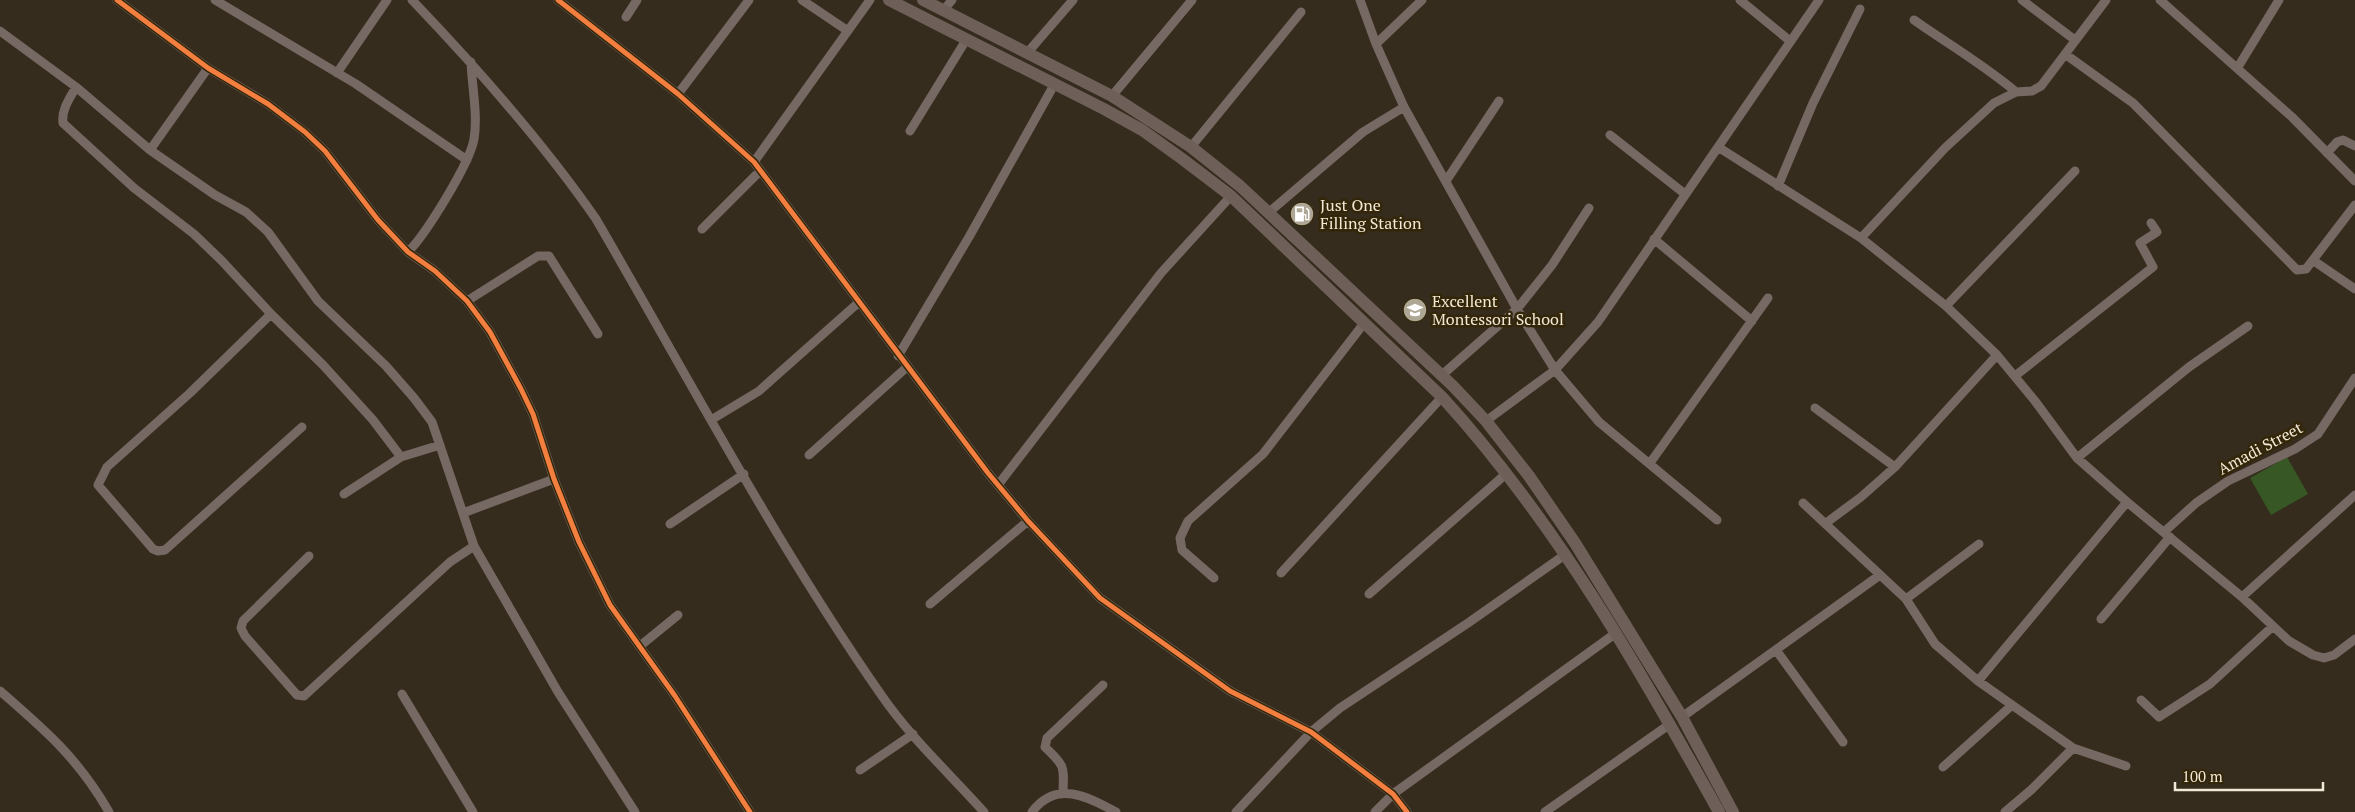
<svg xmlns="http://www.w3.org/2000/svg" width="2355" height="812" font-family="'PT Serif',serif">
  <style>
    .green { fill: #375724 }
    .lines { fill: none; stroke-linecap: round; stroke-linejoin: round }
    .street { stroke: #766863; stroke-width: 9 }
    .secondary { stroke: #6e6058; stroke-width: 12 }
    .cycleway-casing { stroke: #342608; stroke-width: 8 }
    .cycleway { stroke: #f27e40; stroke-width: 5 }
    .labels { text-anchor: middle; stroke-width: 5; stroke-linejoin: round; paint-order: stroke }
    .poi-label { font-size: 16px; fill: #f1e9d7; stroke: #342608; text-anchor: start }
    .street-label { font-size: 16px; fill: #f1e9d7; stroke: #342608 }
  </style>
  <rect width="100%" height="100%" fill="#352c1d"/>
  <path class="green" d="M 2287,457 L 2308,494 L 2271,515 L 2250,478 Z"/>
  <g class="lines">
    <path class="street" d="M 117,0 L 208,68 L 268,104 L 305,132 L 325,151 L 378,220 L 408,252 L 435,271 L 467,301 L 490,332 L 521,389 L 533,414 L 554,479 L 579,542 L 610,605 L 675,696 L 750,812
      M 215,0 L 356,84 L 467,160
      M 412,0 C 478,69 542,141 596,219 C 689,379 776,544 882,696 C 911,738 950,774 984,812
      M 558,0 L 678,94 L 754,162 L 988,473 L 1028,521 L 1100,598 L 1230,691 L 1311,732 L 1393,794 L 1407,812
      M 802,0 L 848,31
      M 1360,0 L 1376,44 L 1404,107 L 1517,309 L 1555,370 L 1486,421
      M 1740,0 L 1790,41
      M 2022,0 L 2075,40
      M 2160,0 L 2292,117 L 2355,181
      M 943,11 L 952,0
      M 626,17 L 637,0
      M 1914,20 C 1948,44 1984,65 2016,92
      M 0,31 L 76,87 L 150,150 L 215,195 L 246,212 L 268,232 L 318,301 L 386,366 L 414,398 L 432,422 L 474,546 L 558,692 L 635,812
      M 1376,44 L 1422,0
      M 1028,52 L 1073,0
      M 2065,54 L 2133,103 L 2297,270 L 2306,269 L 2355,205
      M 2238,67 L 2279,0
      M 337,73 L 387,0
      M 76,87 C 70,98 61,110 63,123 L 134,188 L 194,234 L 222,261 L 271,314 L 323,365 L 373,420 L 401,457
      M 678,94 L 749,0
      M 1112,96 L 1192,0
      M 910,131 L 966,40
      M 1610,135 L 1685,194
      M 1191,147 L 1301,12
      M 1718,147 L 1861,238 L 1946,306 L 1997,355 L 2035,401 L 2077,458 L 2127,502 L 2242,597 L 2289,641 L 2313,655 L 2324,658 L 2334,655 L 2355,639
      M 150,150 L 208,68
      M 2327,153 L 2337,142 L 2343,140 L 2355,146
      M 754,162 L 870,0
      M 1446,181 L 1499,101
      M 1778,186 L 1813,103 L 1860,9
      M 1268,213 L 1363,132 L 1404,107
      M 702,229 L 760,171
      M 1861,238 L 1945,148 L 1994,103 L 2016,92 L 2032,91 L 2041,86 L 2106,0
      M 1654,239 L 1752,321
      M 408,252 C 426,234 470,163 474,139 C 478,115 472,87 471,62
      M 2314,261 L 2355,289
      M 467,301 L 538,256 L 549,256 L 598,334
      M 1946,306 L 2075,171
      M 271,314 L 190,393 L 107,467 L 98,485 L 153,549 L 158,551 L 165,550 L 302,427
      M 898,356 L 969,237 L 1054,85
      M 1442,375 L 1517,309 L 1552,265 L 1589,208
      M 2015,376 L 2153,267 L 2140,243 L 2157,232 L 2151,223
      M 1815,408 L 1895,467
      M 711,420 L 759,391 L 858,303
      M 809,455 L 907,367
      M 2077,458 L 2189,367 L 2248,326
      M 1650,463 L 1768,298
      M 998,485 L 1161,273 L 1231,196
      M 344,494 L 401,457 L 440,445
      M 1803,503 L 1906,599 L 1935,644 L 1978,681 L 2073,748 L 2126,766
      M 463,513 L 554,479
      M 1717,520 L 1599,422 L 1555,370 L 1598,322 L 1819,0
      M 1826,523 L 1861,497 L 1895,467 L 1997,355
      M 670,524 L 744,474
      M 2164,532 L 2196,503 L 2228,481 L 2295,449 L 2318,434 L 2355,378
      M 309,556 L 243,621 L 241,628 L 245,636 L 297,695 L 304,696 L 450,562 L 474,546
      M 1281,573 L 1442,397
      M 1214,578 L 1182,550 L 1180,538 L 1188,521 L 1263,454 L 1365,322
      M 1369,594 L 1507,473
      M 2242,597 L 2355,495
      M 1906,599 L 1979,544
      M 930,604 L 1028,521
      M 2101,619 L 2170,537
      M 640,646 L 678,615
      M 1776,650 L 1843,742
      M 1978,681 L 2127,502
      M 0,691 C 46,731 78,758 109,812
      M 402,694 L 473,812
      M 2141,700 L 2159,717 L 2210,684 L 2272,627
      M 1682,717 L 1880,575
      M 1943,767 L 2011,706
      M 860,770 L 913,734
      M 1063,792 C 1064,766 1065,766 1045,747 L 1047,738 L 1103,685
      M 1032,812 C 1056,780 1087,796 1116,812
      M 1236,812 L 1311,732 L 1340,708 L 1468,623 L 1566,554
      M 1375,812 L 1393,794 L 1616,633
      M 1545,812 L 1670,724
      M 2005,812 L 2031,790 L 2073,748"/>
    <path class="secondary" d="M 889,0 L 1104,109 L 1142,130 L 1181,158 L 1231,196 L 1442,397 C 1555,521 1638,666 1719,812
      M 923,0 L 1112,96 L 1191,147 L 1240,186 L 1453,386 L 1486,421 L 1529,476 L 1575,543 L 1682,717 L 1733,812"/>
    <g class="cycleway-casing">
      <path id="cycleway" d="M 117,0 L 208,68 L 268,104 L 305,132 L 325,151 L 378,220 L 408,252 L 435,271 L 467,301 L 490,332 L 521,389 L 533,414 L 554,479 L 579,542 L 610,605 L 675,696 L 750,812
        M 558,0 L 678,94 L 754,162 L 988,473 L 1028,521 L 1100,598 L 1230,691 L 1311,732 L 1393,794 L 1407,812"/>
    </g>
    <use href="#cycleway" class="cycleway"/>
  </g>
  <defs>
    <g id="fuel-disc" transform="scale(1.25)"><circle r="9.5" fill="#afa796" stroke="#342608"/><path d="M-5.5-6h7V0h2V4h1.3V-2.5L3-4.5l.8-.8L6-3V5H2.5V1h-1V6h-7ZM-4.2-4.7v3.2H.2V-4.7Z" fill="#fff"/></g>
    <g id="school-disc" transform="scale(1.25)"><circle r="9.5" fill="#afa796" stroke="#342608"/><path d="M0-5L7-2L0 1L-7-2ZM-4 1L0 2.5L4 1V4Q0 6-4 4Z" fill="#fff"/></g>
  </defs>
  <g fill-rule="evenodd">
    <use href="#fuel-disc" x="1302" y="214"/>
    <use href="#school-disc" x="1415" y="310"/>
  </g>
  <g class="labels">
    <g class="poi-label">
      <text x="1320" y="211">Just One<tspan x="1320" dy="18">Filling Station</tspan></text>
      <text x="1432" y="307">Excellent<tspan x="1432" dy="18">Montessori School</tspan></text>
    </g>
    <g class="street-label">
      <text transform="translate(2260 448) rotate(-28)" y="6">Amadi Street</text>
    </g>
  </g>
  <path d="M2175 782v8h148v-8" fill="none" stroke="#f1e9d7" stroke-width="2.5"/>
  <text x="2182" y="782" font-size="15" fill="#f1e9d7" stroke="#342608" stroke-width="4" paint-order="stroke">100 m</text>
</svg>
